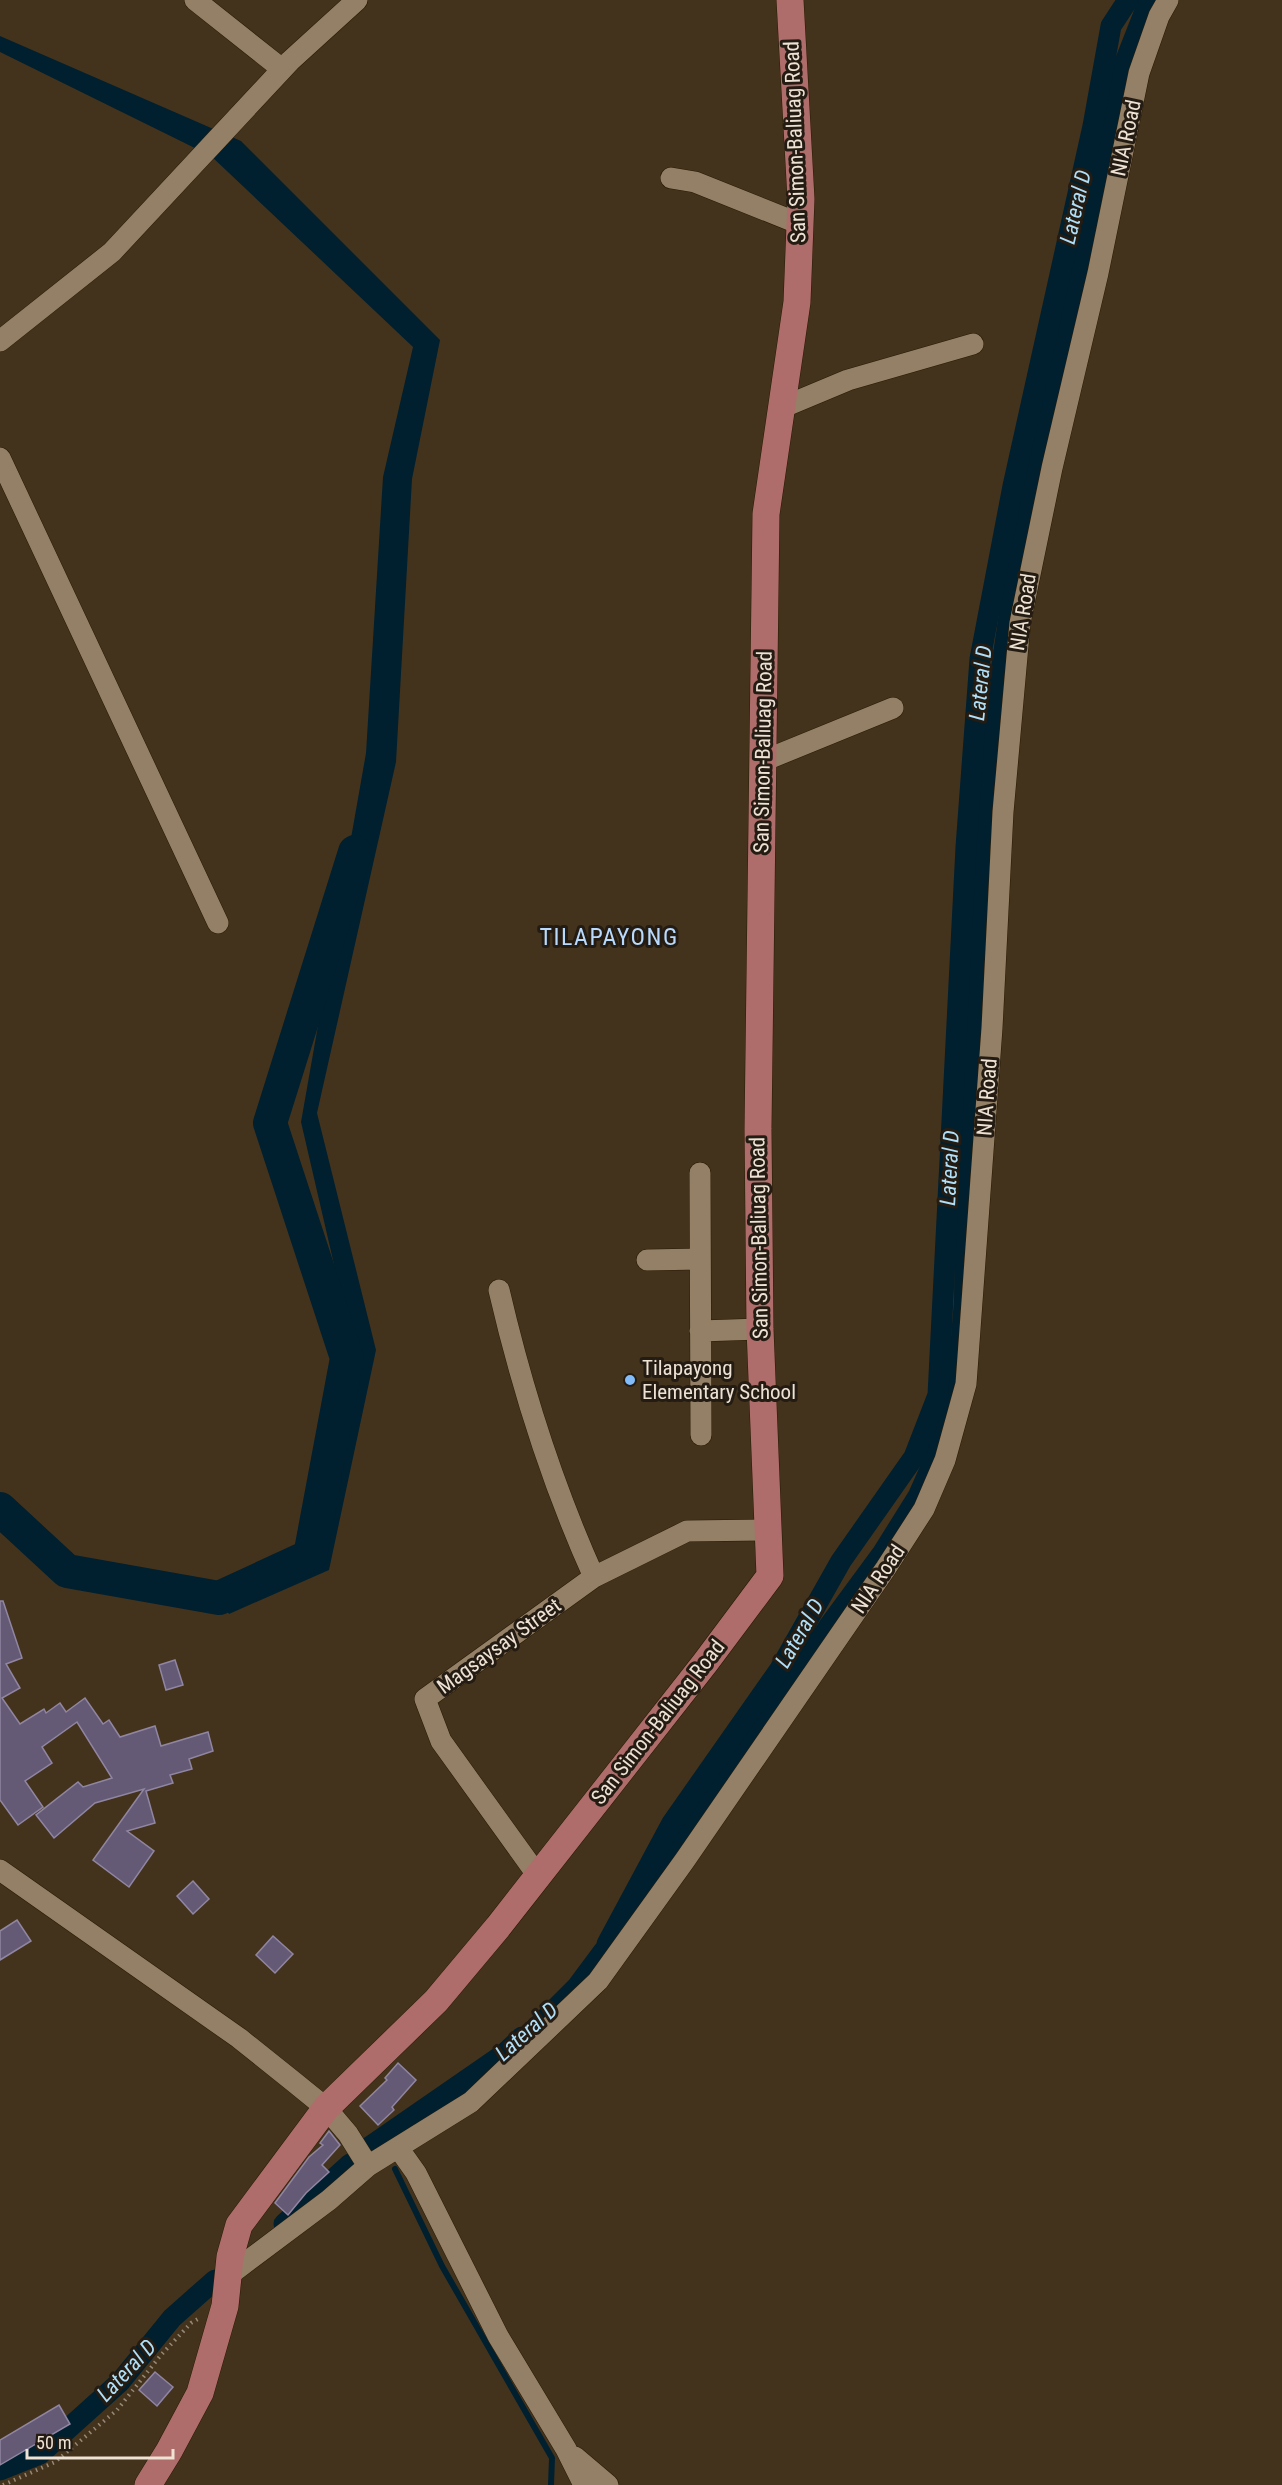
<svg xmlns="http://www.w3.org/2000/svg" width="1282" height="2485" font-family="'Roboto Condensed',sans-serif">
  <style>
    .water { fill: #01202f }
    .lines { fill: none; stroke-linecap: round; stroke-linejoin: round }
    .stream { stroke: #01202f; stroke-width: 6 }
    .canal { stroke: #01202f; stroke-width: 21 }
    .river { stroke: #01202f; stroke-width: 34 }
    .building { fill: #645a76; stroke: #9086a2; stroke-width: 1.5 }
    .minor-casing { stroke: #2a1a04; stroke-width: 22 }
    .major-casing { stroke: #2a1a04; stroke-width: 28 }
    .path { stroke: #978976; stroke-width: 4; stroke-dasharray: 1.5 4.5; stroke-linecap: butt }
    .minor { stroke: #938067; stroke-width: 21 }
    .major { stroke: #ae6d6a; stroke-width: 27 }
    .poi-dot { fill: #82bcfa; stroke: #241c12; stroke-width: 2 }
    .labels { text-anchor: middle; stroke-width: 6; stroke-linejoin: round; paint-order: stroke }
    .street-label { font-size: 21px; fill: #ede2d4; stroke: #241c12 }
    .poi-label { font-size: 21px; fill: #ede2d4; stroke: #241c12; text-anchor: start }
    .water-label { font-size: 22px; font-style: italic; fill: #afdff8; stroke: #241c12 }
    .quarter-label { font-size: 24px; letter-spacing: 1.5px; fill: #b9dafd; stroke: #241c12 }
  </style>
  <rect width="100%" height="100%" fill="#44331c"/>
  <path class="water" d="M 1138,0 L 1159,0 L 1115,149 L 1024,564 L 959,1373 L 929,1480 L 898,1537 L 593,1977 L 506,2060 L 499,2050 L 569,1980 L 595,1945 L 632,1906 L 665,1849 L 727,1755 L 764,1706 L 821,1619 L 874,1547 L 909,1491 L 924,1457 L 948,1374 L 954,1300 L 956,1126 L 963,1052 L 971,888 L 977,825 L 978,754 L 1011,532 L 1077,231 L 1088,194 L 1107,79 Z
    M 0,36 L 241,141 L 440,340 L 412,479 L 396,762 L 317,1113 L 376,1350 L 329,1570 L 229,1614 L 219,1598 L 310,1556 L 355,1355 L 301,1122 L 366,753 L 383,477 L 413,347 L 211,156 L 0,52 Z"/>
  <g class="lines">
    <path class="stream" d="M 395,2169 L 442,2266 L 552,2458 L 551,2485"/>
    <path class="canal" d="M 607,1944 L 672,1823 L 780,1669 L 841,1561 L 914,1457 L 938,1395 L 966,847 L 980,659 L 1013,486 L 1093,126 L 1111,26 L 1128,0
      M 368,2148 L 504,2054 L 522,2037
      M 284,2224 L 350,2164
      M 0,2470 L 40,2454 L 120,2382 L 172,2318 L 215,2280"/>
    <path class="river" d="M 0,1509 L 67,1571 L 219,1598 L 310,1556 L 347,1358 L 270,1123 L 355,852"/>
  </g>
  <path class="building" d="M 0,1601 L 3,1601 L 22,1658 L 6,1664 L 20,1688 L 2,1698 L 20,1724 L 44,1709 L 46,1713 L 60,1703 L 66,1712 L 85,1698 L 103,1724 L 109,1720 L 120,1737 L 155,1726 L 161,1746 L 208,1732 L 213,1751 L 189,1759 L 192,1769 L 170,1775 L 173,1783 L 146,1791 L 155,1823 L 127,1831 L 154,1851 L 129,1887 L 93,1860 L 144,1789 L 95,1803 L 54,1838 L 36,1815 L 78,1782 L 83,1787 L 112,1778 L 77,1722 L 42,1747 L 52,1763 L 25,1781 L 43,1807 L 18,1825 L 0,1800 Z
    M 175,1660 L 183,1685 L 166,1690 L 159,1665 Z
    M 193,1881 L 209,1899 L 193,1914 L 177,1896 Z
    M 17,1920 L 31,1941 L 0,1960 L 0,1931 Z
    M 273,1936 L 293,1954 L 275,1973 L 256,1955 Z
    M 398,2063 L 416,2080 L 392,2107 L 394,2110 L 378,2125 L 360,2106 L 387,2080 L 385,2078 Z
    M 329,2131 L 340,2145 L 322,2165 L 329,2172 L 306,2193 L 288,2215 L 275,2203 L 309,2157 L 323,2145 L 320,2143 Z
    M 155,2372 L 173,2387 L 157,2406 L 139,2390 Z
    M 59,2405 L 70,2424 L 0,2465 L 0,2440 Z"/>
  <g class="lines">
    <g class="minor-casing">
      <path id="minor" d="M 195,0 L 282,69
        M 671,178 L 695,182 L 800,224
        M 0,341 L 112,252 L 290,61 L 357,0
        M 781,408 L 848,380 L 973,344
        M 0,458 L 218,923
        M 763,761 L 893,708
        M 700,1173 L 701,1435
        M 647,1260 L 700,1259
        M 499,1290 C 522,1389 552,1484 594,1577
        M 700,1331 L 760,1329
        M 0,1870 L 239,2038 L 294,2082 L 326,2108 L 348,2134 L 368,2166
        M 538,1876 L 441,1741 L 425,1699 L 594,1577 L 687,1531 L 768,1530
        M 399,2149 L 416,2173 L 498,2336 L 566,2449 L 584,2485
        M 229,2275 L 329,2200 L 368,2166 L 471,2102 L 598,1981 L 685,1860 L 886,1568 L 924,1509 L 945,1460 L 966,1384 L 992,1028 L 1003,812 L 1020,623 L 1052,468 L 1098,273 L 1139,73 L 1159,16 L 1168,0
        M 575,2457 L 608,2485"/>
    </g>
    <g class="major-casing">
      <path id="major" d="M 148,2485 L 169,2451 L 200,2393 L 225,2306 L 230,2257 L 239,2225 L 326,2108 L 436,2001 L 498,1927 L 705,1663 L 770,1576 L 760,1329 L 758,1129 L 766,514 L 797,302 L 801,199 L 790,0"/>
    </g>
    <path class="path" d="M 3,2485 L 55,2462 L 117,2410 L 161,2355 L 191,2323 L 198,2319"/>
    <use href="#minor" class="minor"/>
    <use href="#major" class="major"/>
  </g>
  <circle class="poi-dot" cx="630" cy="1380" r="6"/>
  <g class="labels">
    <g class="street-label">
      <text transform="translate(1126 138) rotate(-78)" y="7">NIA Road</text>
      <text transform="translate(795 142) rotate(-92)" y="7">San Simon-Baliuag Road</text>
      <text transform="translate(1023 612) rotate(-81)" y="7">NIA Road</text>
      <text transform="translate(763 752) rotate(-89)" y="7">San Simon-Baliuag Road</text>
      <text transform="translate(987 1097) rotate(-86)" y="7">NIA Road</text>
      <text transform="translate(759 1238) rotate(-91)" y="7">San Simon-Baliuag Road</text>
      <text transform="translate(878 1579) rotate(-56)" y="7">NIA Road</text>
      <text transform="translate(499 1646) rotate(-36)" y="7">Magsaysay Street</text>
      <text transform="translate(658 1722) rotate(-52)" y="7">San Simon-Baliuag Road</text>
    </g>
    <g class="poi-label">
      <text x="642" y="1375">Tilapayong<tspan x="642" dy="24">Elementary School</tspan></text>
    </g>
    <g class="water-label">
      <text transform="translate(1075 207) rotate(-77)" y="8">Lateral D</text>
      <text transform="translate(980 683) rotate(-84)" y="8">Lateral D</text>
      <text transform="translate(949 1168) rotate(-87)" y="8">Lateral D</text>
      <text transform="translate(799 1633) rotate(-60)" y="8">Lateral D</text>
      <text transform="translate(526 2031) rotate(-42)" y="8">Lateral D</text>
      <text transform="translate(126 2370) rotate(-47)" y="8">Lateral D</text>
    </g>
    <g class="quarter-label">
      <text x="609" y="945">TILAPAYONG</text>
    </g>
  </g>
  <path d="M27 2449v9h146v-9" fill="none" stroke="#ede2d4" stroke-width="3"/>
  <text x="36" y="2449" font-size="18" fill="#ede2d4" stroke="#241c12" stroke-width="4.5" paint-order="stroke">50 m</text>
</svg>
